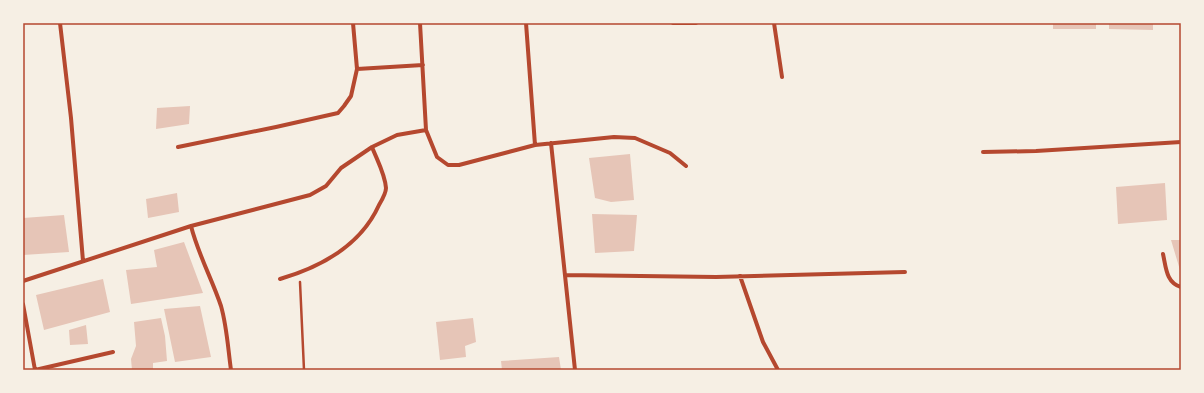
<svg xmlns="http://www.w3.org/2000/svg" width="1204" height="393" font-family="'DejaVu Sans',sans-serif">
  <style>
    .building { fill: #e6c5b7 }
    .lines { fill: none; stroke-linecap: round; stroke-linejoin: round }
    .path { stroke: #b5482f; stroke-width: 2.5 }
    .minor { stroke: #b5482f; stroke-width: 4 }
    .neatline { fill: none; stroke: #b5482f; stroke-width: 1.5 }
  </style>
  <rect width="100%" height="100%" fill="#f6efe4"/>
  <path class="building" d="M 1053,23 L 1096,23 L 1096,29 L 1053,29 Z
    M 1109,23 L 1153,23 L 1153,30 L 1109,29 Z
    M 190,106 L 189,124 L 156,129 L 157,108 Z
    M 630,154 L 634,200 L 611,202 L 595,198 L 589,158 Z
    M 1165,183 L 1167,220 L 1118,224 L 1116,187 Z
    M 177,193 L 179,212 L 148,218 L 146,199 Z
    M 592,214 L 637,215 L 634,251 L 595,253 Z
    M 64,215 L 69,252 L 23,255 L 23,218 Z
    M 1171,240 L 1181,240 L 1181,270 L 1180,270 Z
    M 184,242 L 203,293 L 131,304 L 126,270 L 157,267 L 154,250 Z
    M 103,279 L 110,312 L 44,330 L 36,295 Z
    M 200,306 L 211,357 L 175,362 L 164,309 Z
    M 161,318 L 165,336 L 167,361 L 153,363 L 153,369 L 132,370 L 131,359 L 136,346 L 134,322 Z
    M 473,318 L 476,342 L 465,346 L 466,357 L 440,360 L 436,322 Z
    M 86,325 L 88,344 L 70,345 L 69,330 Z
    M 559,357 L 561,370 L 502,370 L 501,361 Z"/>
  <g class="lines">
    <path class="path" d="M 300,282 L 304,370"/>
    <path class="minor" d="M 60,23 L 71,118 L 83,261
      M 420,23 L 426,130 L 437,157 L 448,165 L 459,165 L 535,145 L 614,137 L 635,138 L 670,153 L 686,166
      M 526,23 L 535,145
      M 673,23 L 696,23
      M 774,23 L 782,77
      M 357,69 L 423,65
      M 551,143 L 575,370
      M 178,147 L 276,127 L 338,113 L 344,106 L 351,96 L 357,69 L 353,23
      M 983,152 L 1036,151 L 1181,142
      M 191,226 C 198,254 212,279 221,306 C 227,327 228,349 231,370
      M 1163,254 C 1166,267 1166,283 1181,287
      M 565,275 L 716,277 L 905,272
      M 740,276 L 763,342 L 778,370
      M 280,279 C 321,267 361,245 379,205 C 382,200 386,193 386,188 C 385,174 377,160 372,147
      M 23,281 L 191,226 L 310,195 L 326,186 L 341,168 L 372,147 L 397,135 L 426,130
      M 23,304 L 35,370
      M 35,370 L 113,352"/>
  </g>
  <rect width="1204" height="393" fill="none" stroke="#f6efe4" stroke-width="48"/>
  <rect x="24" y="24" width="1156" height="345" class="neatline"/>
</svg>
